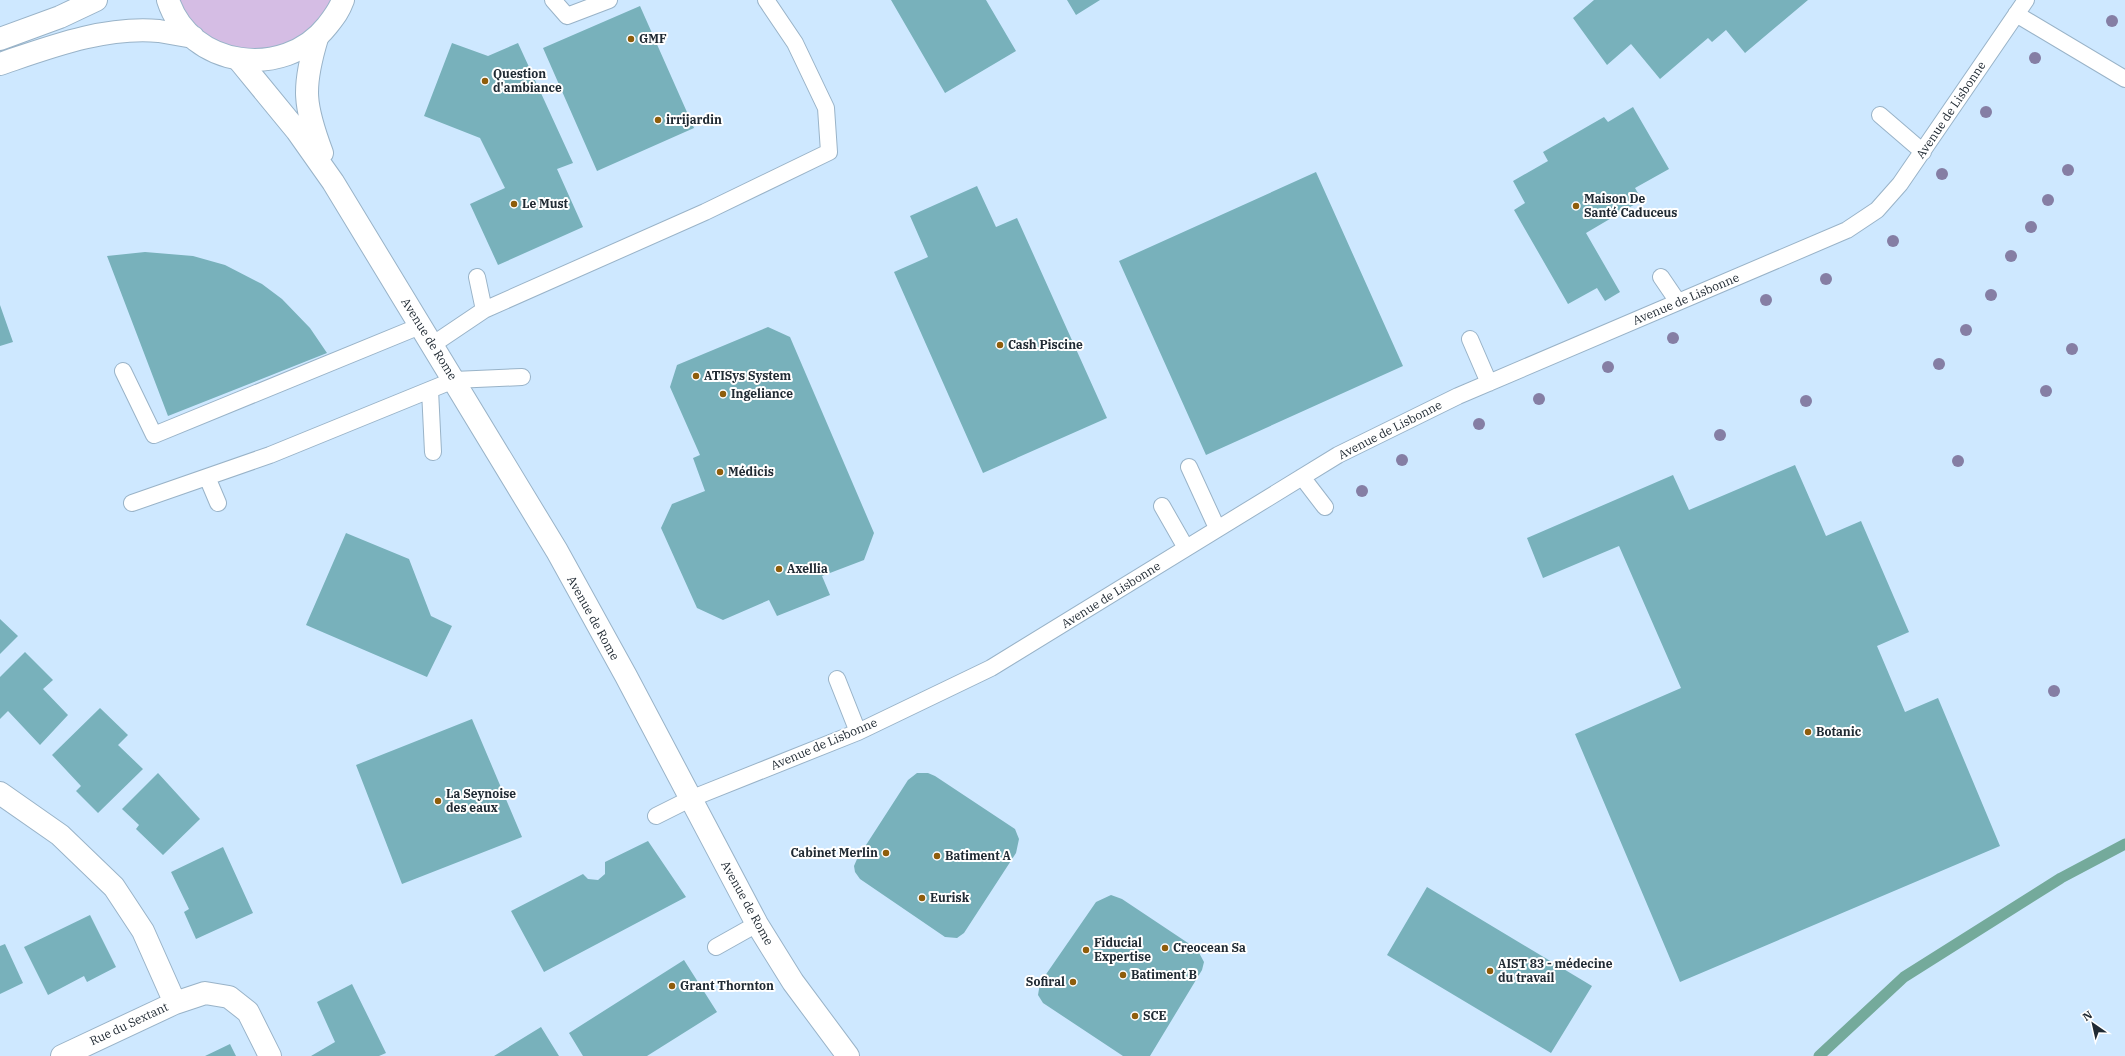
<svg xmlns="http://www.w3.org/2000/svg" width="2125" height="1056" font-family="'IBM Plex Serif',serif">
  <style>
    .green { fill: #d5bde4 }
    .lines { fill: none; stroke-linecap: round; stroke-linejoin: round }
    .stream { stroke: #74aa9b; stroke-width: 11 }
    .building { fill: #78b1bb }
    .service-casing { stroke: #99b3c8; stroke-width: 18 }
    .minor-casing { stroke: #99b3c8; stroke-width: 24 }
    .tertiary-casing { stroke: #99b3c8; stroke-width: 24 }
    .secondary-casing { stroke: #99b3c8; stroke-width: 24 }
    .service { stroke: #fff; stroke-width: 16 }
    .minor { stroke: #fff; stroke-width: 22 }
    .tertiary { stroke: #fff; stroke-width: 22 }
    .secondary { stroke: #fff; stroke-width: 22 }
    .tree { fill: #857ea4 }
    .poi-dot { fill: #8f5d0b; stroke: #fff; stroke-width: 1.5 }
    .labels { text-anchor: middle; stroke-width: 4; stroke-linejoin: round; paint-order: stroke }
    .poi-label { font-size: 12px; font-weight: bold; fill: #202a33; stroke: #fff; text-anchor: start }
    .street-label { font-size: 12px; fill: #202a33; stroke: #fff }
  </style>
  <rect width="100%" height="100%" fill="#cee8ff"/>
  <path class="green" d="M 168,0 L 343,0 L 293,53 L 213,51 Z"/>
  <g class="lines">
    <path class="stream" d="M 1819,1056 L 1904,977 L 2061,878 L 2125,844"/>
  </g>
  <path class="building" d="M 891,0 L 986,0 L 1016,51 L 945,93 Z
    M 1067,0 L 1100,0 L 1076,15 Z
    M 1594,0 L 1808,0 L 1745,53 L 1726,30 L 1712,42 L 1708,38 L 1660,79 L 1631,44 L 1607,65 L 1573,18 Z
    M 640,6 L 694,128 L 597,171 L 543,48 Z
    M 452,43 L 488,56 L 518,43 L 573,163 L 557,169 L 583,227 L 498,265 L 470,204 L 505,188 L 480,138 L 424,116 Z
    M 1633,107 L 1669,169 L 1635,188 L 1642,200 L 1586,233 L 1620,292 L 1605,301 L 1597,288 L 1568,304 L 1514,210 L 1525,203 L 1513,181 L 1548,161 L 1543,152 L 1604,117 L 1608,122 Z
    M 1316,172 L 1403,366 L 1206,455 L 1119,261 Z
    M 977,186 L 996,227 L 1017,218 L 1107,418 L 983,473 L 894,272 L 928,257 L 910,216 Z
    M 145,252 L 193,256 L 225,265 L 262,284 L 282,299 L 310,328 L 327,353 L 168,416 L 107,256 Z
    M 0,305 L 13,342 L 0,346 Z
    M 768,327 L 790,337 L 874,533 L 864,560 L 822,576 L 830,595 L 777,616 L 769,600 L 723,620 L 697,608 L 661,528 L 672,504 L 705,491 L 693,458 L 700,455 L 670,387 L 677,365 Z
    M 1795,465 L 1826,536 L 1861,521 L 1909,632 L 1877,646 L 1905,712 L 1938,698 L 2000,846 L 1680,982 L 1575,734 L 1681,688 L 1619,546 L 1543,578 L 1527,538 L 1673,475 L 1689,510 Z
    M 346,533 L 409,559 L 431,616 L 452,626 L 427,677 L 306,625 Z
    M 0,619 L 18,636 L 0,654 Z
    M 25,652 L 53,680 L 43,689 L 68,715 L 40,745 L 8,711 L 0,719 L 0,677 Z
    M 100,708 L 128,735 L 118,745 L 143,769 L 98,813 L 76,791 L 81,786 L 52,755 Z
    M 472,719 L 522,837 L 402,884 L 356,765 Z
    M 158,773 L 200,819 L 163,855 L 136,829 L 139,825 L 122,809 Z
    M 917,773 L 928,773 L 935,776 L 1015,829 L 1019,839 L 1016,853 L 964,933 L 957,938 L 945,937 L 860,879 L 855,872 L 854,866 L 857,859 L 908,780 Z
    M 648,841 L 686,897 L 544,972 L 511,911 L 583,874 L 588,879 L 598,880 L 605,874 L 605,862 Z
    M 223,847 L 253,913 L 196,939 L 184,912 L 189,909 L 171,872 Z
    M 1427,887 L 1592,986 L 1551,1053 L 1387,955 Z
    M 1111,895 L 1122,899 L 1197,949 L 1204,962 L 1202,970 L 1150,1056 L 1123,1056 L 1043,1003 L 1038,995 L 1040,983 L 1096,902 Z
    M 90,915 L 116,967 L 87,982 L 84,976 L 48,995 L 24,947 Z
    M 5,944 L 23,983 L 0,994 L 0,946 Z
    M 684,960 L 717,1012 L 647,1056 L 583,1056 L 569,1033 Z
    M 352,984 L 386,1053 L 379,1056 L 311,1056 L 335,1042 L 317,1002 Z
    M 541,1027 L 559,1056 L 494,1056 Z
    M 230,1044 L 236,1056 L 205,1056 Z"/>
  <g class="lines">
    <g class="service-casing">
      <path id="service" d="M 553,0 L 567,16 L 609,0
        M 2016,14 L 2125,79
        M 1880,115 L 1923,152
        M 1661,277 L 1678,302
        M 484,310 L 705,212 L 829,152 L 826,108 L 795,43 L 766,0
        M 1470,339 L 1489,383
        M 432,345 L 484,310 L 477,277
        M 123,371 L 154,435 L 420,326
        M 430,390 L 433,452
        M 1189,467 L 1217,528
        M 207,477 L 218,503
        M 1302,477 L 1325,507
        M 132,503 L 270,455 L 454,380 L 522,377
        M 1162,506 L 1186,548
        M 837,679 L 858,732
        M 656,816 L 690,799 L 858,732 L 991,668 L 1338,455 L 1458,396 L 1847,230 L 1877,210 L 1900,184 L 2026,0
        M 716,947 L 757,924"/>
    </g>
    <g class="minor-casing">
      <path id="minor" d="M 0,793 L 60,835 L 114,887 L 143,931 L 175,1003
        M 62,1056 L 175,1003 L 205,993 L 229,997 L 248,1012 L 270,1056"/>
    </g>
    <g class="tertiary-casing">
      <path id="tertiary" d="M 317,38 C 302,88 304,105 322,153
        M 238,59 L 297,131 L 333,182 L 557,551 L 626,676 L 757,924 L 793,982 L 848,1056"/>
    </g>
    <g class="secondary-casing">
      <path id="secondary" d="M 168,0 C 190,68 284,80 327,26 C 334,17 339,11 343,0
        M 0,39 L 60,17 L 96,0
        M 0,64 C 50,47 105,26 159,31 C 170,33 182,35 193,37"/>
    </g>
    <use href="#service" class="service"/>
    <use href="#minor" class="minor"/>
    <use href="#tertiary" class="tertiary"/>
    <use href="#secondary" class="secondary"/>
  </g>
  <g class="tree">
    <circle cx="2112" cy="21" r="6"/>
    <circle cx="2035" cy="58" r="6"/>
    <circle cx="1986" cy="112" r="6"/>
    <circle cx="2068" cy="170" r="6"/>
    <circle cx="1942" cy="174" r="6"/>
    <circle cx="2048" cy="200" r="6"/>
    <circle cx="2031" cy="227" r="6"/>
    <circle cx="1893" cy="241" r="6"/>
    <circle cx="2011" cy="256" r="6"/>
    <circle cx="1826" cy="279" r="6"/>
    <circle cx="1991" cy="295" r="6"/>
    <circle cx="1766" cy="300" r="6"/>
    <circle cx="1966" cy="330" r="6"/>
    <circle cx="1673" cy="338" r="6"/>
    <circle cx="2072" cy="349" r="6"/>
    <circle cx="1939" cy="364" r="6"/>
    <circle cx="1608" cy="367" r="6"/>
    <circle cx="2046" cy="391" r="6"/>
    <circle cx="1539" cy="399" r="6"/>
    <circle cx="1806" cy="401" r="6"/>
    <circle cx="1479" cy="424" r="6"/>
    <circle cx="1720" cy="435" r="6"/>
    <circle cx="1402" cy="460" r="6"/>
    <circle cx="1958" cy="461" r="6"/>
    <circle cx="1362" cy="491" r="6"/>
    <circle cx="2054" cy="691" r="6"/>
  </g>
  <g class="poi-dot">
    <circle cx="631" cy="39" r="4"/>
    <circle cx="485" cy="81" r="4"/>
    <circle cx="658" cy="120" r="4"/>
    <circle cx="514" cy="204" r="4"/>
    <circle cx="1576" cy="206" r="4"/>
    <circle cx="1000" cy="345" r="4"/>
    <circle cx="696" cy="376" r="4"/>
    <circle cx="723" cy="394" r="4"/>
    <circle cx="720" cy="472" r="4"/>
    <circle cx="779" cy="569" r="4"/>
    <circle cx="1808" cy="732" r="4"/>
    <circle cx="438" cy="801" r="4"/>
    <circle cx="886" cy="853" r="4"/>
    <circle cx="937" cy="856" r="4"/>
    <circle cx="922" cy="898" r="4"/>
    <circle cx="1165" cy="948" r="4"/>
    <circle cx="1086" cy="950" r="4"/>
    <circle cx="1490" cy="971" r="4"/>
    <circle cx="1123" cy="975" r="4"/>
    <circle cx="1073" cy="982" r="4"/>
    <circle cx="672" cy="986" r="4"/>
    <circle cx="1135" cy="1016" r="4"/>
  </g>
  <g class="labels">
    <g class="poi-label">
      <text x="639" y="43">GMF</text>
      <text x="493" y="78">Question<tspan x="493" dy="14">d'ambiance</tspan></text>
      <text x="666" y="124">irrijardin</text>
      <text x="1584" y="203">Maison De<tspan x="1584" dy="14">Santé Caduceus</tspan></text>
      <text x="522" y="208">Le Must</text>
      <text x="1008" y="349">Cash Piscine</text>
      <text x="704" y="380">ATISys System</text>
      <text x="731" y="398">Ingeliance</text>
      <text x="728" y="476">Médicis</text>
      <text x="787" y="573">Axellia</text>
      <text x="1816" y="736">Botanic</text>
      <text x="446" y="798">La Seynoise<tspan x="446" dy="14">des eaux</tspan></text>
      <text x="878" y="857" text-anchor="end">Cabinet Merlin</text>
      <text x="945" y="860">Batiment A</text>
      <text x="930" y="902">Eurisk</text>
      <text x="1094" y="947">Fiducial<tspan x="1094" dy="14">Expertise</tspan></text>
      <text x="1173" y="952">Creocean Sa</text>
      <text x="1498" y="968">AIST 83 - médecine<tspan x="1498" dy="14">du travail</tspan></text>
      <text x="1131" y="979">Batiment B</text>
      <text x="1065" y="986" text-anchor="end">Sofiral</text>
      <text x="680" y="990">Grant Thornton</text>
      <text x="1143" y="1020">SCE</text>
    </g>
    <g class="street-label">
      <text transform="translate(1951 110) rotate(-56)" y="4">Avenue de Lisbonne</text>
      <text transform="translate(1686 299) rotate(-23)" y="4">Avenue de Lisbonne</text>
      <text transform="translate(429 339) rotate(58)" y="4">Avenue de Rome</text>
      <text transform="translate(1390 430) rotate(-27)" y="4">Avenue de Lisbonne</text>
      <text transform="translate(1111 595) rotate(-32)" y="4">Avenue de Lisbonne</text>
      <text transform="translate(593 618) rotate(61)" y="4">Avenue de Rome</text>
      <text transform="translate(824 744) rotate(-23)" y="4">Avenue de Lisbonne</text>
      <text transform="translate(747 903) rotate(61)" y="4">Avenue de Rome</text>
      <text transform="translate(129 1024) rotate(-25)" y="4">Rue du Sextant</text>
    </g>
  </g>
  <g transform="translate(2093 1024) rotate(326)" stroke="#ffffff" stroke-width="3" paint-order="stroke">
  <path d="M0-3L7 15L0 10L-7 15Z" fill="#202a33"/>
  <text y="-6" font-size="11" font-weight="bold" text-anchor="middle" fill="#202a33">N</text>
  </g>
</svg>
